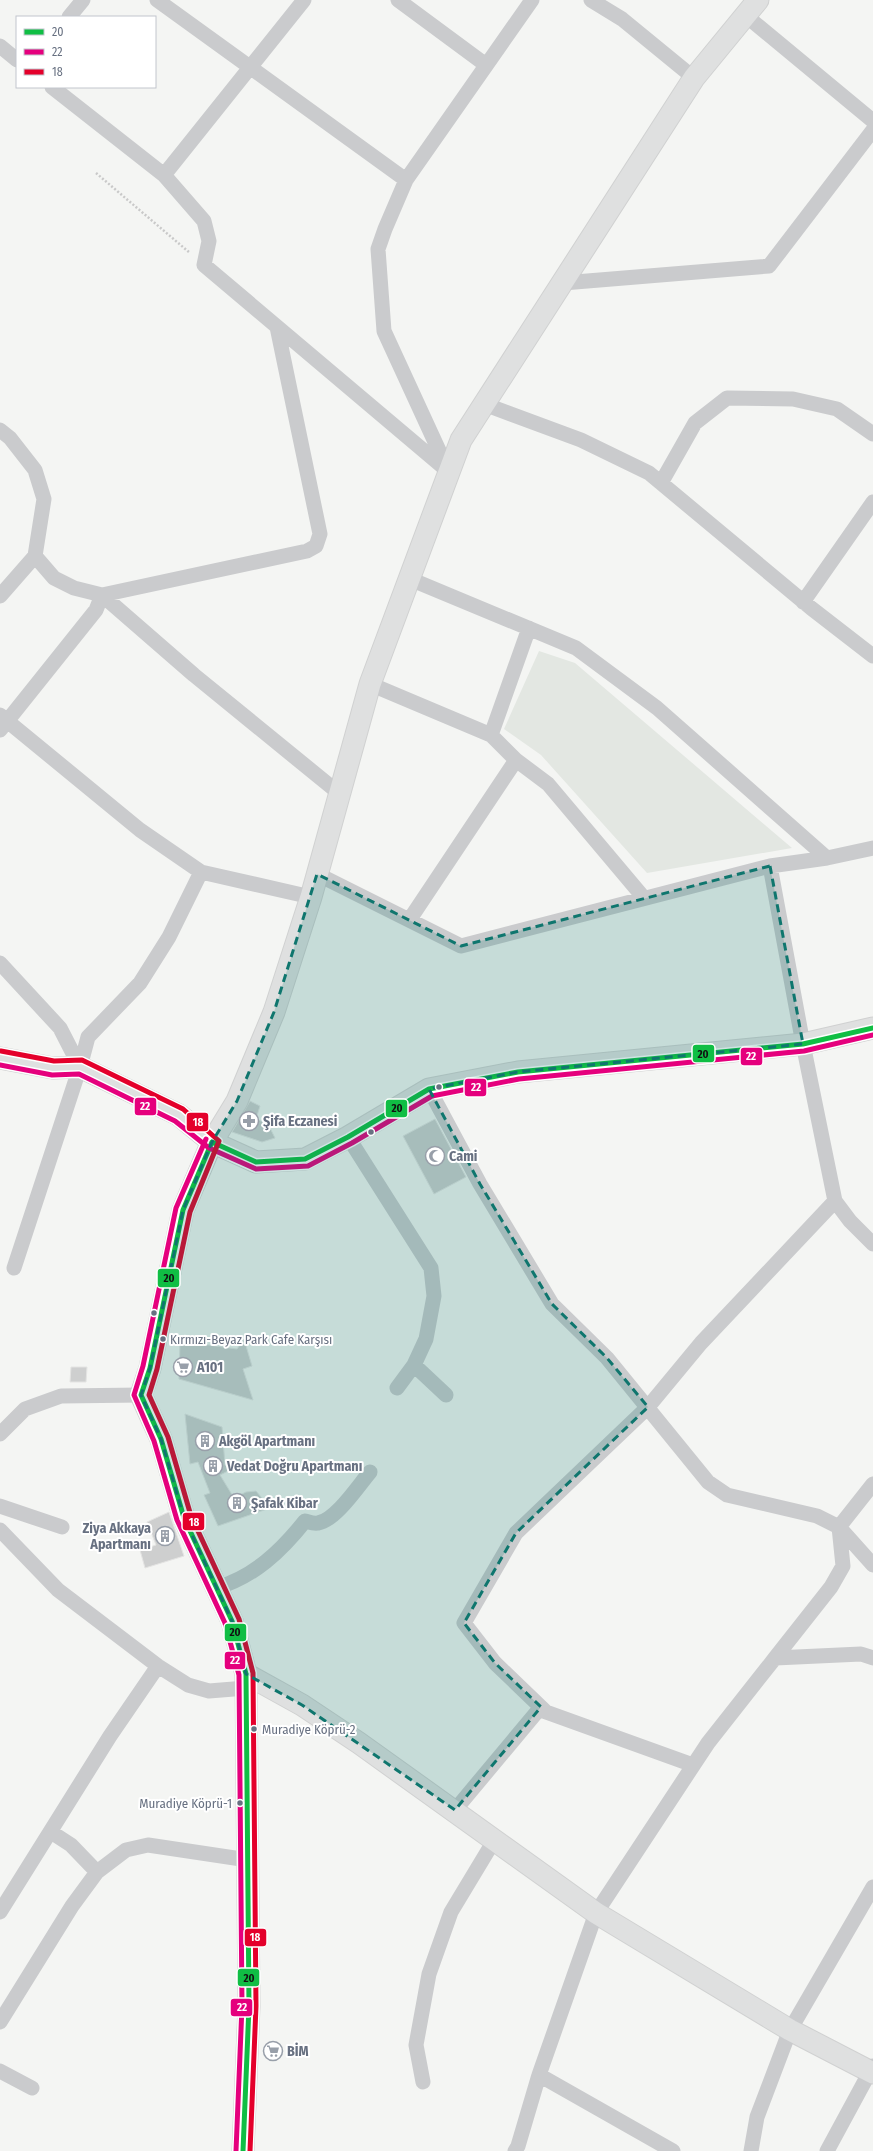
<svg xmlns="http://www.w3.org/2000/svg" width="873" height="2151" font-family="'Fira Sans Condensed',sans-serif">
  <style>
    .green { fill: #e3e7e2 }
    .building { fill: #cecfcf; stroke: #e4e4e3 }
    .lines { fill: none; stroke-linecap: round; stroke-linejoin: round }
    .secondary-casing { stroke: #d0d1d1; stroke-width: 23 }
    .path { stroke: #c9c9c9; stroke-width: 2.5; stroke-dasharray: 2 2; stroke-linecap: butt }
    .street { stroke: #cacbcd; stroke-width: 15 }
    .secondary { stroke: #dfe0e0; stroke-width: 21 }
    .bus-1-casing { stroke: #fff; stroke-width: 8 }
    .bus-2-casing { stroke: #fff; stroke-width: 8 }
    .bus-3-casing { stroke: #fff; stroke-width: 8 }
    .bus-1 { stroke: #10be44; stroke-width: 5 }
    .bus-2 { stroke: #e5007d; stroke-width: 5 }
    .bus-3 { stroke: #e4002b; stroke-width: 5 }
    .marked { fill: #0f766e; fill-opacity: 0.2; stroke: #0f766e; stroke-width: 3; stroke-dasharray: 8 5; stroke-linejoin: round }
    .bus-dot { fill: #677081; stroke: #fff; stroke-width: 1.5 }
    .labels { text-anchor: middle; stroke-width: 4; stroke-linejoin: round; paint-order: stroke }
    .bus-label { font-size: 13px; fill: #677081; stroke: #fff; text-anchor: start }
    .poi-label { font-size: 14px; font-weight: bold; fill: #677081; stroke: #fff; text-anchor: start }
    .line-badge { stroke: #fff; stroke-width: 1.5 }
    .badge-label { font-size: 11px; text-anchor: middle; font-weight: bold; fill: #fff }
    .pale-badge-label { font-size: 11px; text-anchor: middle; font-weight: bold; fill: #111 }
  </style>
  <rect width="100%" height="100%" fill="#f4f5f3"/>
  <path class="green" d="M 539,651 L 575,663 L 792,848 L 647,873 L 541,755 L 504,729 Z"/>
  <path class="building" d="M 250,1101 L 260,1106 L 256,1119 L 268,1124 L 275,1138 L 262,1142 L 232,1132 Z
    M 435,1119 L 466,1177 L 434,1194 L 403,1136 Z
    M 244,1339 L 252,1366 L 243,1369 L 253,1400 L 179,1379 L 180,1341 L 237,1349 Z
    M 71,1367 L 87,1367 L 86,1382 L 70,1382 Z
    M 185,1414 L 222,1427 L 225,1465 L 230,1470 L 220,1475 L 234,1498 L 246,1492 L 256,1491 L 270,1508 L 218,1526 L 204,1495 L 210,1493 L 198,1462 L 190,1464 Z
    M 169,1512 L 184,1556 L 145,1568 L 140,1550 L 156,1545 L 147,1522 Z"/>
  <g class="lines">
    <g class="secondary-casing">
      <path id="secondary" d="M 0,1058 L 53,1068 L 80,1067 L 179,1115 L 212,1142 L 256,1162 L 305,1159 L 348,1137 L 429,1089 L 518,1072 L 803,1044 L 873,1028
        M 246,1674 L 302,1705 L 359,1743 L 596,1913 L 790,2030 L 873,2073
        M 243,2151 L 249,2006 L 246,1674 L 232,1621 L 184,1518 L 161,1439 L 141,1395 L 150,1368 L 183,1210 L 212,1142 L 237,1101 L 274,1012 L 311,897 L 370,684 L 461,440 L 694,78 L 758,0"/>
    </g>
    <path class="path" d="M 96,173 L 190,253"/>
    <path class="street" d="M 157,0 L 406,180
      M 398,0 L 486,65
      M 591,0 L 622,19 L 694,78
      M 745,15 L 873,121
      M 69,17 L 83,0
      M 0,46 L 17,60
      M 52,87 L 164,175 L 204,221 L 209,241 L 204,265 L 449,472
      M 164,175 L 304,0
      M 563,283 L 769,266 L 873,130
      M 484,404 L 581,440 L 649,473 L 811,608 L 873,656
      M 0,430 L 10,438 L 35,470 L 44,499 L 35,556 L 0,596
      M 447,468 L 384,331 L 378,249 L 385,229 L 406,180 L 532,0
      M 661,483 L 695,423 L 727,398 L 793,399 L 837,409 L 873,434
      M 35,556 L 54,578 L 74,588 L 102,595 L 307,551 L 316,546 L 320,534 L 277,327
      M 410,579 L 576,648 L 657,708 L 827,858
      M 102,595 L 194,675 L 340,794
      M 803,602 L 873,502
      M 370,684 L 491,735 L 516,760 L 548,784 L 644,898
      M 0,715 L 140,830 L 201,872 L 311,897
      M 0,730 L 96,610 L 102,595
      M 491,735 L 529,628
      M 770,866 L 803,1044 L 835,1201 L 850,1221 L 873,1244
      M 317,874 L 461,946 L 770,866 L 827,858 L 873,848
      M 410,919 L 516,760
      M 0,963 L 60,1028 L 80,1067
      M 429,1089 L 480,1184 L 552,1304 L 607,1358 L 708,1482 L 727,1495 L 817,1516 L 839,1527 L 843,1566 L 831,1587 L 775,1658
      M 348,1137 L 431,1268 L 434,1296 L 426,1339 L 414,1365 L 397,1388
      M 14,1268 L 80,1067 L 88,1037 L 140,983 L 169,937 L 201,872
      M 414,1365 L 446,1395
      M 0,1434 L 25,1409 L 61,1396 L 141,1395
      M 873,1484 L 839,1527 L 873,1565
      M 0,1506 L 62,1527
      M 0,1530 L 58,1590 L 158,1666 L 188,1685 L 209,1691 L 246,1688
      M 216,1588 C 254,1577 281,1551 305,1521 C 309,1522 314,1524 318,1523 C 336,1520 358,1486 370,1472
      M 693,1765 L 546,1712 L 495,1663 L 464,1623 L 516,1533 L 648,1407 L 701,1343 L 835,1201
      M 455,1810 L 541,1707
      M 51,1832 L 71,1845 L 97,1872
      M 0,1912 L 110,1736 L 158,1666
      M 0,2022 L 72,1906 L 97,1872 L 126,1850 L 148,1845 L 248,1860
      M 0,2071 L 32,2088
      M 539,2075 L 673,2151
      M 423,2082 L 416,2045 L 429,1974 L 451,1912 L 495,1839
      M 515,2151 L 518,2146 L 539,2075 L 596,1913 L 708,1743 L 775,1658 L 861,1654 L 873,1658
      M 751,2151 L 757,2117 L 790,2030 L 873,1887
      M 827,2151 L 873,2066"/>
    <use href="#secondary" class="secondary"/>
    <g class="bus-1-casing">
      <path id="bus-1" d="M 212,1142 L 183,1210 L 150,1368 L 141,1395 L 161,1439 L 184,1518 L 232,1621 L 246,1674 L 249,2006 L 243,2151
        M 212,1142 L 256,1162 L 305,1159 L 348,1137 L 429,1089 L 518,1072 L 803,1044 L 873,1028"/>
    </g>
    <g class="bus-2-casing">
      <path id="bus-2" d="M 0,1065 L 52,1075 L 79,1074 L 175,1121 L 209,1148 L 256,1169 L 308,1166 L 352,1143 L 432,1096 L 519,1079 L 804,1051 L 873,1035
        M 206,1139 L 176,1208 L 143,1366 L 134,1395 L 154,1441 L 177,1520 L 225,1623 L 239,1675 L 242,2006 L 236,2151"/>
    </g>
    <g class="bus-3-casing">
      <path id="bus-3" d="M 1,1051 L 54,1061 L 82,1060 L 183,1109 L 219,1141 L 190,1212 L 157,1369 L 149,1395 L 168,1437 L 191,1516 L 239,1619 L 253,1673 L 256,2006 L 250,2151"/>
    </g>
    <use href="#bus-1" class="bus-1"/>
    <use href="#bus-2" class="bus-2"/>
    <use href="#bus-3" class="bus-3"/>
  </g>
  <path class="marked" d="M 770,866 L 803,1044 L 518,1072 L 429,1089 L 480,1184 L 552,1304 L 607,1358 L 648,1407 L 516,1533 L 464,1623 L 495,1663 L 541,1707 L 455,1810 L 302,1705 L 246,1674 L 232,1621 L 184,1518 L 161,1439 L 141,1395 L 150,1368 L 183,1210 L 212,1142 L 237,1101 L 274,1012 L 317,874 L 461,946 Z"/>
  <defs>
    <g id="pharmacy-ring" transform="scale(1)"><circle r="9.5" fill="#fff" stroke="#989fa9" stroke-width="1.5"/><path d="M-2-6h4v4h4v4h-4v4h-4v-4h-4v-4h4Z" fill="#989fa9"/></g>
    <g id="mosque-ring" transform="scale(1)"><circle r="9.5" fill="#fff" stroke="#989fa9" stroke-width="1.5"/><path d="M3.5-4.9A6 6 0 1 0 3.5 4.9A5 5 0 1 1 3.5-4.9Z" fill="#989fa9"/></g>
    <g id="supermarket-ring" transform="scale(1)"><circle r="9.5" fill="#fff" stroke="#989fa9" stroke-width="1.5"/><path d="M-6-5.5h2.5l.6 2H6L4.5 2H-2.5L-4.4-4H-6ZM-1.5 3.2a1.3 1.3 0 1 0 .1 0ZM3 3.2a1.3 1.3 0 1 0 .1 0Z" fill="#989fa9"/></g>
    <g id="building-ring" transform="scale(1)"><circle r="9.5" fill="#fff" stroke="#989fa9" stroke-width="1.5"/><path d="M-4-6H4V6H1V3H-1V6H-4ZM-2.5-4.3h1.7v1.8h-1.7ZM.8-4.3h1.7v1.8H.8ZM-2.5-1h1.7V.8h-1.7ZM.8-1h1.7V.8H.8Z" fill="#989fa9"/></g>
  </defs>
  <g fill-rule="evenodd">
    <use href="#pharmacy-ring" x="249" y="1121"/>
    <use href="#mosque-ring" x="435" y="1156"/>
    <use href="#supermarket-ring" x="183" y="1367"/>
    <use href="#building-ring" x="205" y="1441"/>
    <use href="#building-ring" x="213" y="1466"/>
    <use href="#building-ring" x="237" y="1503"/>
    <use href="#building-ring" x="165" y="1536"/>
    <use href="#supermarket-ring" x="273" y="2051"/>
  </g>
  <g class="bus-dot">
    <circle cx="439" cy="1087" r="3.5"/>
    <circle cx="371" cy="1132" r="3.5"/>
    <circle cx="154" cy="1313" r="3.5"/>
    <circle cx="163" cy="1339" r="3.5"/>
    <circle cx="254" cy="1729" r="3.5"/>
    <circle cx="240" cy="1803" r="3.5"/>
  </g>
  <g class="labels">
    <g class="bus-label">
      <text x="170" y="1344">Kırmızı-Beyaz Park Cafe Karşısı</text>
      <text x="262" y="1734">Muradiye Köprü-2</text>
      <text x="232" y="1808" text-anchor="end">Muradiye Köprü-1</text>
    </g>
    <g class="poi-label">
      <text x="263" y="1126">Şifa Eczanesi</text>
      <text x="449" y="1161">Cami</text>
      <text x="197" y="1372">A101</text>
      <text x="219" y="1446">Akgöl Apartmanı</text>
      <text x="227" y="1471">Vedat Doğru Apartmanı</text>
      <text x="251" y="1508">Şafak Kibar</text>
      <text x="151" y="1533" text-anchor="end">Ziya Akkaya<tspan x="151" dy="16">Apartmanı</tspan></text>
      <text x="287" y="2056">BİM</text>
    </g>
  </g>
  <g class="line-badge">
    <rect x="692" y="1044" width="23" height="19" rx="4" fill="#10be44"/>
    <rect x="740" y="1047" width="23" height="19" rx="4" fill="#e5007d"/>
    <rect x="464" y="1078" width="23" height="19" rx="4" fill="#e5007d"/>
    <rect x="134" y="1097" width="23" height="19" rx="4" fill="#e5007d"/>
    <rect x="385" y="1099" width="23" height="19" rx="4" fill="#10be44"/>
    <rect x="186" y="1112" width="23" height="20" rx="4" fill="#e4002b"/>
    <rect x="157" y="1268" width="23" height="20" rx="4" fill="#10be44"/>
    <rect x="182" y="1512" width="23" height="19" rx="4" fill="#e4002b"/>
    <rect x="224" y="1623" width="23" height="19" rx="4" fill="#10be44"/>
    <rect x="224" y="1651" width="22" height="19" rx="4" fill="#e5007d"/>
    <rect x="244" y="1928" width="23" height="19" rx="4" fill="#e4002b"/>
    <rect x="237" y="1968" width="23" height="19" rx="4" fill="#10be44"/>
    <rect x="230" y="1998" width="23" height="19" rx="4" fill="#e5007d"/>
  </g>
  <g class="badge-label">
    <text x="751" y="1060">22</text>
    <text x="476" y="1091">22</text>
    <text x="145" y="1110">22</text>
    <text x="198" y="1126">18</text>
    <text x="194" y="1526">18</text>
    <text x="235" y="1664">22</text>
    <text x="255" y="1941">18</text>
    <text x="242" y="2011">22</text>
  </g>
  <g class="pale-badge-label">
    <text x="703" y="1058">20</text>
    <text x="397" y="1112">20</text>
    <text x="169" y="1282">20</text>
    <text x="235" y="1636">20</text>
    <text x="249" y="1982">20</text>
  </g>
  <rect x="16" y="16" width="140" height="72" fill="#ffffff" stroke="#c2c6cd"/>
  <rect x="24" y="29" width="20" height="6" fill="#10be44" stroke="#c2c6cd"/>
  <text x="52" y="36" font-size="12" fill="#677081">20</text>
  <rect x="24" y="49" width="20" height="6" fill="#e5007d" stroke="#c2c6cd"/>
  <text x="52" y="56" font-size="12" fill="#677081">22</text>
  <rect x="24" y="69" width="20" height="6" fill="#e4002b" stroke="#c2c6cd"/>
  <text x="52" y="76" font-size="12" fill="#677081">18</text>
</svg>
